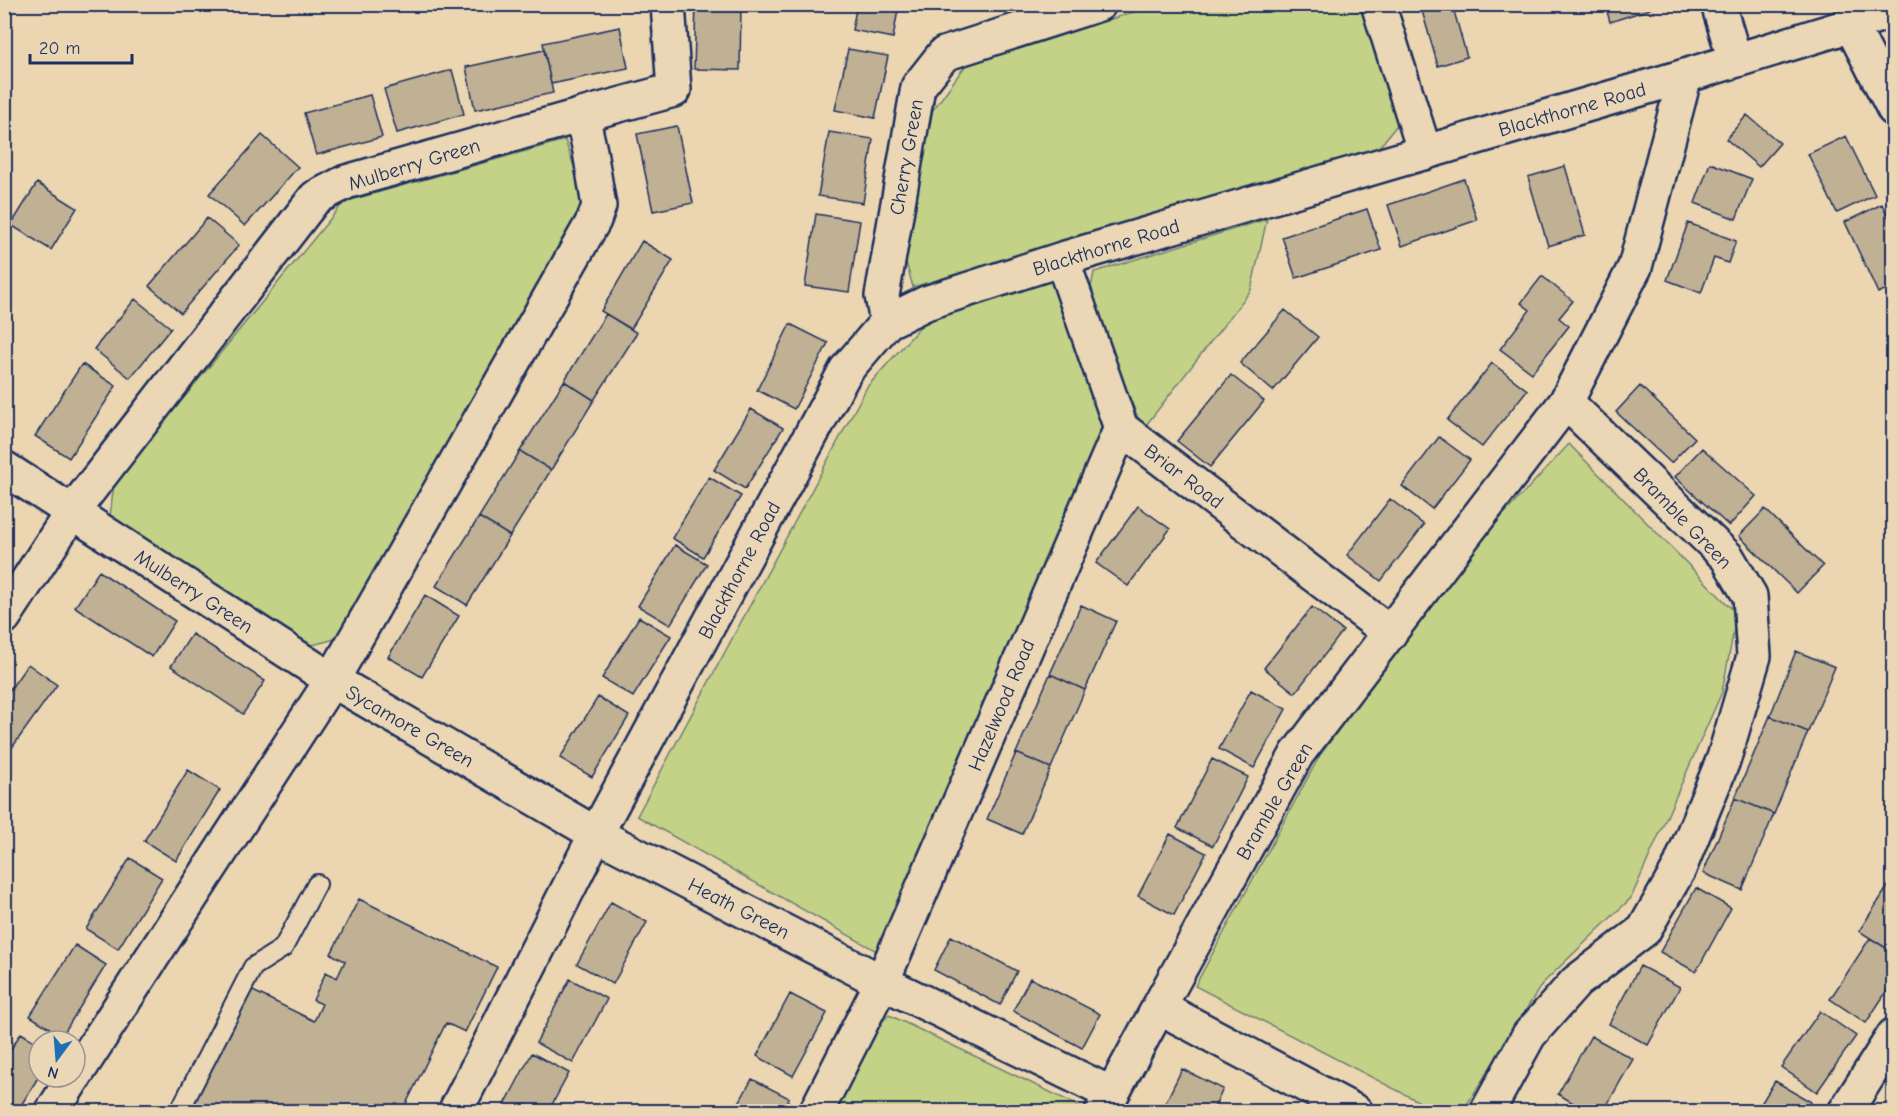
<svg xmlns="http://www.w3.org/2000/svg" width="1898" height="1116" font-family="'Comic Neue',sans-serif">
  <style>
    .green { fill: #c3d287; stroke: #6f8072; stroke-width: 1.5 }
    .building { fill: #c0b094; stroke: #1b2f5e; stroke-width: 1.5 }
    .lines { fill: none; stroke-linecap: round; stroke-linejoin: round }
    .service-casing { stroke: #1b2f5e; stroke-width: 22 }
    .minor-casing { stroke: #1b2f5e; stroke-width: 38 }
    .service { stroke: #ebd7b5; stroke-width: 18 }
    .minor { stroke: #ebd7b5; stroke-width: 33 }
    .labels { text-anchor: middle; stroke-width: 5; stroke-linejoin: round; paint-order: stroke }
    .street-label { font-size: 20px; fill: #1b2f5e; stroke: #ebd7b5 }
  </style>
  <rect width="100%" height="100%" fill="#ecd6b1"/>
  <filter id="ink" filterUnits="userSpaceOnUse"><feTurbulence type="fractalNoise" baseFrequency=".0167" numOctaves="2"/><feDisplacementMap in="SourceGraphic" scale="12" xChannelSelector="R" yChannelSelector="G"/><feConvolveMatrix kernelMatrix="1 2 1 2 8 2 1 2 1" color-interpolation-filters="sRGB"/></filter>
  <g filter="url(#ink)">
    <path class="green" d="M 1155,5 L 1363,5 L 1401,120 L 1377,150 L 913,287 L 902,248 L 930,114 L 965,66 Z
      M 565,140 L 585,199 L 335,639 L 309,646 L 110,516 L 114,483 L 344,202 Z
      M 1267,219 L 1251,290 L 1143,429 L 1088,302 L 1094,272 Z
      M 1056,280 L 1103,427 L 880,953 L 637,816 L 867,387 L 929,317 Z
      M 1569,444 L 1737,614 L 1722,692 L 1631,898 L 1542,984 L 1463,1111 L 1437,1111 L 1195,986 L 1320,755 L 1480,540 Z
      M 889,1015 L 1077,1105 L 1076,1112 L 828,1112 L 863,1040 Z"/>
    <path class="building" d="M 696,4 L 741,4 L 740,70 L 694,69 Z
      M 857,4 L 899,4 L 893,38 L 852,30 Z
      M 1420,4 L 1452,4 L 1467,57 L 1438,66 Z
      M 1605,4 L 1649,4 L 1650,9 L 1610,22 Z
      M 620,27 L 628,68 L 551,84 L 543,43 Z
      M 848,49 L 888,56 L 875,118 L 835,110 Z
      M 544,50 L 553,93 L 475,110 L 466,67 Z
      M 452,70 L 464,114 L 397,133 L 384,89 Z
      M 370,95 L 382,137 L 316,155 L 304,113 Z
      M 1747,115 L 1780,143 L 1759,167 L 1726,139 Z
      M 677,126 L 693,203 L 653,211 L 637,134 Z
      M 829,132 L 873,139 L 863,203 L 818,196 Z
      M 262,135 L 298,167 L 245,226 L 209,194 Z
      M 1846,136 L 1875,195 L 1837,213 L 1808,154 Z
      M 1710,163 L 1752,179 L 1736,219 L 1695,203 Z
      M 1565,166 L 1585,235 L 1548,246 L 1528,177 Z
      M 1464,179 L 1477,220 L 1402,246 L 1388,205 Z
      M 37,183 L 77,208 L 51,250 L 11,225 Z
      M 1882,204 L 1894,229 L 1894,286 L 1878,293 L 1845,222 Z
      M 1367,209 L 1381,250 L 1296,278 L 1282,237 Z
      M 816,214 L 860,221 L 849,292 L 805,286 Z
      M 207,218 L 239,245 L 181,313 L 149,286 Z
      M 1688,223 L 1736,241 L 1728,263 L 1714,258 L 1701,293 L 1667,280 Z
      M 642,241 L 673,260 L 631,329 L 601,311 Z
      M 1542,276 L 1573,301 L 1559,318 L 1569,326 L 1532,373 L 1500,349 L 1530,310 L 1521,303 Z
      M 135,299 L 171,328 L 130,378 L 94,349 Z
      M 1285,310 L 1318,337 L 1273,391 L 1240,363 Z
      M 606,314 L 637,333 L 594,400 L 564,381 Z
      M 790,324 L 828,343 L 794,409 L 757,390 Z
      M 1492,363 L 1527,390 L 1482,447 L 1447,420 Z
      M 82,364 L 116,386 L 69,458 L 35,436 Z
      M 1231,375 L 1264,401 L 1210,467 L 1177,441 Z
      M 564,381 L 594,400 L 551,470 L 520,451 Z
      M 1640,386 L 1695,438 L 1671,463 L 1616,412 Z
      M 751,409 L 783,428 L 745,489 L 714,470 Z
      M 1439,437 L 1470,460 L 1432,509 L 1402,486 Z
      M 1702,448 L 1756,496 L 1729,526 L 1675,477 Z
      M 520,451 L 551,470 L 510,536 L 479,517 Z
      M 709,477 L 741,496 L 703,557 L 672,538 Z
      M 1390,499 L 1424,525 L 1381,581 L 1347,555 Z
      M 1138,506 L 1170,529 L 1128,586 L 1096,563 Z
      M 1765,509 L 1823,566 L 1797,593 L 1739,536 Z
      M 479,517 L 510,536 L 467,605 L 436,586 Z
      M 675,545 L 707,564 L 670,625 L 638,606 Z
      M 99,571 L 175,621 L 152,657 L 75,607 Z
      M 425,595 L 459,616 L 422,677 L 388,657 Z
      M 1081,605 L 1116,621 L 1085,690 L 1050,674 Z
      M 1312,607 L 1343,631 L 1295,693 L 1264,668 Z
      M 639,617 L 671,636 L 633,697 L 602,678 Z
      M 192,634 L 265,681 L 243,714 L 171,666 Z
      M 1796,651 L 1835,667 L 1808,732 L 1770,716 Z
      M 28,664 L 57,685 L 6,756 L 4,755 L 4,698 Z
      M 1050,674 L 1085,690 L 1051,768 L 1016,753 Z
      M 1251,690 L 1286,709 L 1254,768 L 1219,749 Z
      M 598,697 L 629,716 L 592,777 L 560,758 Z
      M 1770,716 L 1808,732 L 1774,814 L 1735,798 Z
      M 1016,753 L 1051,768 L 1022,834 L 987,819 Z
      M 1212,759 L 1248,777 L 1213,846 L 1177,828 Z
      M 188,770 L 220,790 L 176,861 L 144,841 Z
      M 1735,798 L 1774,814 L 1742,890 L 1703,873 Z
      M 1170,834 L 1206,853 L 1174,915 L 1138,896 Z
      M 130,858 L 162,878 L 118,949 L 86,929 Z
      M 1894,877 L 1894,953 L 1859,931 Z
      M 1696,888 L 1731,908 L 1696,972 L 1660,952 Z
      M 359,899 L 497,967 L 465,1032 L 446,1023 L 402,1112 L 189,1112 L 249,989 L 314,1021 L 322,1004 L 313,1000 L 326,972 L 337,978 L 345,961 L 331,954 Z
      M 611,902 L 647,922 L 613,984 L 577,964 Z
      M 951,936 L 1017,971 L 1000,1005 L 934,970 Z
      M 1870,938 L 1894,953 L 1894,980 L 1866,1023 L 1830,999 Z
      M 75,945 L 106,965 L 62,1036 L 30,1016 Z
      M 1640,966 L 1680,987 L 1648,1045 L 1609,1024 Z
      M 1030,978 L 1100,1014 L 1082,1048 L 1013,1011 Z
      M 570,979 L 607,999 L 573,1063 L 536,1043 Z
      M 790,994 L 827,1013 L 793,1076 L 757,1056 Z
      M 1820,1011 L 1856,1036 L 1817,1092 L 1781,1067 Z
      M 21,1033 L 39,1044 L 39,1076 L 17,1112 L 4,1112 L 4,1060 Z
      M 1591,1036 L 1633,1059 L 1603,1112 L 1588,1112 L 1558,1094 Z
      M 532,1053 L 569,1073 L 548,1112 L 501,1112 Z
      M 1182,1069 L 1223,1089 L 1212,1112 L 1161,1112 Z
      M 752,1079 L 789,1098 L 782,1112 L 734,1112 Z
      M 1775,1081 L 1811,1102 L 1805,1112 L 1756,1112 Z"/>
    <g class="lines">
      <g class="service-casing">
        <path id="service" d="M 179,1112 L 253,967 L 283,948 L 317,884"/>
      </g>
      <g class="minor-casing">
        <path id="minor" d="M 1378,4 L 1425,153
          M 1718,4 L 1735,60
          M 1851,25 L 1894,109
          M 582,115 L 590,151 L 599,206 L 594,220 L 332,680 L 72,512 L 315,198 L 346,182 Z
          M 582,115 L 674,90 L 668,4
          M 1062,259 L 1121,428 L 1390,633
          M 887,322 L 882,296 L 918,87 L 944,54 L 1099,4
          M 4,468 L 72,512 L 4,617
          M 75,1076 L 332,680 L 596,834 L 882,982 L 1112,1094 L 1102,1112
          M 1112,1094 L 1159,1007
          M 52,1112 L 74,1077
          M 455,1112 L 596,834 L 846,370 L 887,322 L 926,303 L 1062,259 L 1685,76 L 1851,25 L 1894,10
          M 816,1112 L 882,982 L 1121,428
          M 1356,1112 L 1159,1007 L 1297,754 L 1566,402 L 1635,267 L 1685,76
          M 1487,1112 L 1529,1035 L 1576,982 L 1644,930 L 1679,869 L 1724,758 L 1754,656 L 1750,596 L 1727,557 L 1566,402
          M 1845,1112 L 1894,1035"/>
      </g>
      <use href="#service" class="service"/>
      <use href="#minor" class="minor"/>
    </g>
  </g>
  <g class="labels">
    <g class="street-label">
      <text transform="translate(1572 109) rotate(-16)" y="7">Blackthorne Road</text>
      <text transform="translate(906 157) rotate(-80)" y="7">Cherry Green</text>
      <text transform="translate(414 164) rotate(-17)" y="7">Mulberry Green</text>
      <text transform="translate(1106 247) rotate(-17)" y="7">Blackthorne Road</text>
      <text transform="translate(1184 476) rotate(37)" y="7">Briar Road</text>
      <text transform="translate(1683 518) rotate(46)" y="7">Bramble Green</text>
      <text transform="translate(739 570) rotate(-62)" y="7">Blackthorne Road</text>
      <text transform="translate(194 591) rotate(33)" y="7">Mulberry Green</text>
      <text transform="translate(1001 705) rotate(-67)" y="7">Hazelwood Road</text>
      <text transform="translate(410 726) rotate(30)" y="7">Sycamore Green</text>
      <text transform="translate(1274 801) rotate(-60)" y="7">Bramble Green</text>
      <text transform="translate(739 908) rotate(27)" y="7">Heath Green</text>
    </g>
  </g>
  <rect width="1898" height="1116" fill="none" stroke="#ebd7b5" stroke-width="24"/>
  <rect x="12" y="12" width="1874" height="1092" fill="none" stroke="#1b2f5e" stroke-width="2" filter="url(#ink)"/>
  <g transform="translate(57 1059) rotate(196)"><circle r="28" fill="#ebd7b5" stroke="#989492" stroke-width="1.5"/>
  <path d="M0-4.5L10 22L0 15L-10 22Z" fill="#1f6fb2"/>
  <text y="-9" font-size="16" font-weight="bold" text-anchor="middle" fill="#1b2f5e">N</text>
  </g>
  <path d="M30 54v9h102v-9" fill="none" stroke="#1b2f5e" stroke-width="3"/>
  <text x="39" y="54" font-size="18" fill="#1b2f5e" stroke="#ebd7b5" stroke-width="4.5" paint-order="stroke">20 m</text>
</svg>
